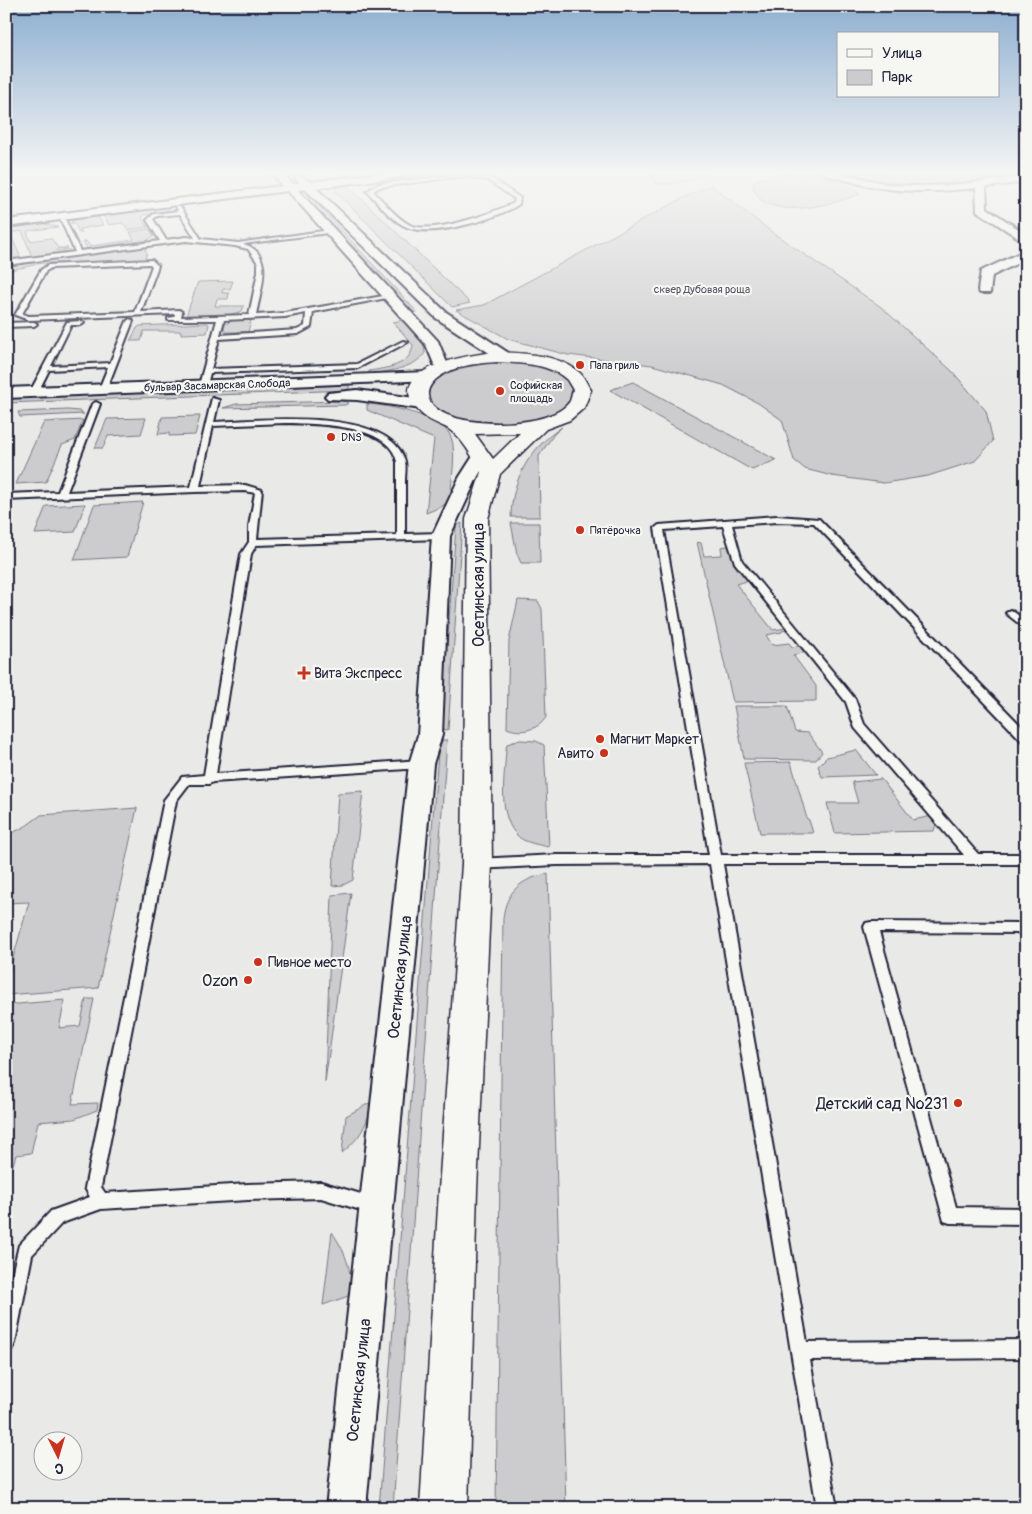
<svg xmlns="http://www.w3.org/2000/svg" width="1032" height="1514" font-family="Pangolin,sans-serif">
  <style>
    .green { fill: #ccccce; stroke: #777784 }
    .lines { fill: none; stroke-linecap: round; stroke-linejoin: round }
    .lane-casing { stroke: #22223b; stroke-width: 4 }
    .street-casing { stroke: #22223b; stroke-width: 4 }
    .secondary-casing { stroke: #22223b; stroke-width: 3 }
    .lane { fill: #f6f6f2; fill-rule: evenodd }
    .street { fill: #f6f6f2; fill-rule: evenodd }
    .secondary { fill: #f6f6f2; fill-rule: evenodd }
    .poi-dot { fill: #c8321e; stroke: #f6f6f2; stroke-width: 2 }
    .labels { text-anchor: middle; stroke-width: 4.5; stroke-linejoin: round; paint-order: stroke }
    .far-park-label { font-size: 11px; fill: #555567; stroke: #f6f6f2 }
    .far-poi-label { font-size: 11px; fill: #22223b; stroke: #f6f6f2; text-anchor: start }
    .far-street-label { font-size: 11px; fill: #22223b; stroke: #f6f6f2 }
    .poi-label { font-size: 14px; fill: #22223b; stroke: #f6f6f2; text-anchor: start }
    .near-street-label { font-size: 16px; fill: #22223b; stroke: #f6f6f2 }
    .near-poi-label { font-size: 16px; fill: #22223b; stroke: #f6f6f2; text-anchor: end }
  </style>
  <rect width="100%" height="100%" fill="#e9e9e7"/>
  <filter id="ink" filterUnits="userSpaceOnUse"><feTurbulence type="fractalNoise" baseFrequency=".02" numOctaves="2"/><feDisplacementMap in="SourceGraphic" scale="10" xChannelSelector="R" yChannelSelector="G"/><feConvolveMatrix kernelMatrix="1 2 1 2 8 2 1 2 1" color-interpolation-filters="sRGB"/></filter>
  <g filter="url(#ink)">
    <path class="green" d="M 648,171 L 701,171 L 706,174 C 690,180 672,187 655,183 Z
      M 829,171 L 1011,171 L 1021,177 L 955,186 L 887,186 Z
      M 813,174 L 844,184 L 860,194 C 836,203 780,219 759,198 C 757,195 755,191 753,188 L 755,180 L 782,175 Z
      M 345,183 L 470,303 L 452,307 L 335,191 L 336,187 Z
      M 711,185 L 773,233 L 881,307 L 952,371 L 986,411 L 993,441 L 975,461 L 928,476 L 884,483 L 832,476 L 805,469 L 794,460 L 782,420 L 758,403 L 723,385 L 652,365 L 568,355 L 508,339 L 456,310 L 484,305 L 685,197 Z
      M 300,191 L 305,191 L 417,312 L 412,312 Z
      M 159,207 L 168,208 L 169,211 L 144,215 L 142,218 L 148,227 L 128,230 L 123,223 L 109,225 L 103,215 Z
      M 97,215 L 103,225 L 80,229 L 82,233 L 79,233 L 75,224 L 70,223 L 79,218 Z
      M 41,223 L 58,227 L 27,231 L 30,241 L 51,238 L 58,248 L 68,248 L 57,249 L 57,251 L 68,249 L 70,251 L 32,257 L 22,231 L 10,233 L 21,258 L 6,260 L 6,228 Z
      M 149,229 L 154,236 L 148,240 L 88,249 L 83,242 L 86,241 L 90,246 L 134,240 L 130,232 Z
      M 141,248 L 145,249 L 147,253 L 144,261 L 43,263 L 6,271 L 6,266 Z
      M 233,281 L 230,289 L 223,289 L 222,293 L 229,293 L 228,299 L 217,299 L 215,306 L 244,306 L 242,311 L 228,315 L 186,316 L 198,282 Z
      M 233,320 L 251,320 L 248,332 L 225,332 L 224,325 Z
      M 404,320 L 423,341 L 425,353 C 414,369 387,371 369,375 L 369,371 C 386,368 411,366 413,345 L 393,322 Z
      M 207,323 L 209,324 L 207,333 L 181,334 L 181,331 L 144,331 L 141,341 L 130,341 L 137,328 L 140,326 Z
      M 497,361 C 521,363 555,362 570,385 C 573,389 573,395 571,399 C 554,433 464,430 437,410 C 432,406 429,400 428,394 C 424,368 480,362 497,361 Z
      M 633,382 L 776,460 L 752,470 L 610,390 Z
      M 349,385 L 349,390 L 6,403 L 6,397 Z
      M 343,401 L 349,403 L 345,405 L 223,408 L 236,404 Z
      M 367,404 C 388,405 442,416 451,437 C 457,452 451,483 450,500 L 441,507 L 426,513 L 434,439 L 367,410 Z
      M 68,410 L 79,411 L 84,414 L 20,417 L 18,412 Z
      M 200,416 L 195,435 L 169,436 L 169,433 L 158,434 L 162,417 Z
      M 146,418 L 141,434 L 108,436 L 103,448 L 95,448 L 107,419 Z
      M 83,420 L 75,440 L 62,445 L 46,482 L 16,484 L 44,422 Z
      M 562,427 L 554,434 L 539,456 L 540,517 L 511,517 C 512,478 530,448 562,427 Z
      M 143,502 L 127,557 L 74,560 L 94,505 Z
      M 85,504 L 75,532 L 35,534 L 46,506 Z
      M 462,523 L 448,730 L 441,729 L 456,526 Z
      M 511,523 L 539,523 L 540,563 L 521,563 L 517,554 Z
      M 697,542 L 701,543 L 704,556 L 722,555 L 721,547 L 728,546 L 732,557 L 750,580 L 736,584 L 773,630 L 787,628 L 789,629 L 782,631 L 782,632 L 766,635 L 772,645 L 789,643 L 792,647 L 800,646 L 808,652 L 793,655 L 816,686 L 816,701 L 733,702 Z
      M 518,600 L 538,601 L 542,609 L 546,717 C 539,730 520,734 507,728 L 509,641 Z
      M 734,706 L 787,706 L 795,732 L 808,733 L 822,752 L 816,760 L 744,759 Z
      M 439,740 L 447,740 L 393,1508 L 379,1508 Z
      M 520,740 L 536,741 L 544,745 L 549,847 C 540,845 527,843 520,838 C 496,818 505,776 506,749 L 507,744 Z
      M 856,750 L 876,775 L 822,777 L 818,766 L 827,757 Z
      M 791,762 L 807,819 L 809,820 L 813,833 L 760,833 L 744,763 Z
      M 881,779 L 913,820 L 932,816 L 936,824 L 934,831 L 835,833 L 827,803 L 858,803 L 852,782 Z
      M 363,791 L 353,880 L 343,885 L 332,886 L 338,793 Z
      M 137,808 L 98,988 L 6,995 L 6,983 L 29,902 L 6,903 L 6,836 L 26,826 L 41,815 Z
      M 548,874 L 566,1508 L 496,1508 L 503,918 C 506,891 522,878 548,874 Z
      M 351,893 L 325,1082 L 332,895 Z
      M 86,999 L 94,999 L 72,1104 L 98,1103 L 97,1110 L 74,1119 L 38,1122 L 31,1153 L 16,1155 L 6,1188 L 6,1005 L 65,1000 L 59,1028 L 80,1026 Z
      M 373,1101 C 366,1126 362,1136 342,1153 L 346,1116 Z
      M 332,1232 C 349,1258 348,1265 354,1294 L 323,1305 Z"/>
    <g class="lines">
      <g class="lane-casing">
        <path id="lane" d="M 464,174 L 491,178 L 520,198 L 519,204 C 498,219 431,238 407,227 C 392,221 378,203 367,191 L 379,184 ZM 464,176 L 488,180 L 515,199 L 514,203 C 492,213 433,235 410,225 C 396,218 384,202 373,191 L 380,187 Z
          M 176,206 L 180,206 L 201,239 L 238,243 L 330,230 L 328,233 L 243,244 C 276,253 260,291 256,315 L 285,313 L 389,295 L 392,297 L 313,312 L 311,327 L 298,334 L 219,339 L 211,369 L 357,364 L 403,341 L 408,342 L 358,368 L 210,373 L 207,385 L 203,387 L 199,385 L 217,320 L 168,320 L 168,318 L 174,317 L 175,314 L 29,320 L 15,315 L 41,270 L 48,265 L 152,260 L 158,266 L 141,312 L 179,310 L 182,312 L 181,317 L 249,315 L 258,272 L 258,263 L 248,249 L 235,246 L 186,241 L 6,265 L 6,261 L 75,252 L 59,216 L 64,217 L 80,251 L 160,241 L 147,220 L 154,214 L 178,211 ZM 180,214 L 195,238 L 186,237 L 166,240 L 153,219 L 157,216 ZM 150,264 L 152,266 L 135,312 L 29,316 L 22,314 L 46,271 L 51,268 ZM 306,313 L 305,326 L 297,330 L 220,335 L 224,320 L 285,317 Z
          M 130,319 L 133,321 L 106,391 L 99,389 L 108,367 L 49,370 L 37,394 L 31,394 L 30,392 L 67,322 L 81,321 L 84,323 L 81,325 L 71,325 L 51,366 L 110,363 L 127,321 Z
          M 6,323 L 34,322 L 37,324 L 34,326 L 6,327 Z
          M 212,398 L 219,400 L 214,422 C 258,420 385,407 404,458 C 407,465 405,474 405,481 C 405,499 405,517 405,534 L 441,533 L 445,536 L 441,539 L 256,545 L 251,554 L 216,774 L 421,760 L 427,764 L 421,768 L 213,782 L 209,784 L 189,784 L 176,801 L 101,1187 L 105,1193 L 248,1184 L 321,1182 L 374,1198 L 380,1200 L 382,1206 L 380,1212 L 374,1214 L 321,1198 L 248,1200 L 101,1209 L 62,1223 L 32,1255 L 15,1343 L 12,1349 L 6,1352 L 6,1300 L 19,1245 L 51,1211 L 90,1197 L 85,1188 L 164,800 L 182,777 L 204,775 L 241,554 L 249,542 L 249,526 L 255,493 L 245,491 L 195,492 L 6,500 L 6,494 L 58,492 L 92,404 L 96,402 L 100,404 L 67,492 L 191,487 ZM 284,423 C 314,424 390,423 397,462 L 397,535 L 257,539 L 262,490 L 245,485 L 200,486 L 213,426 Z
          M 777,516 L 819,519 L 1026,731 L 1026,742 L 1022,741 L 814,523 L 777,522 L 732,525 L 742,561 L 855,699 L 864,724 L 978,854 L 1026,854 L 1026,864 L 723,864 L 807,1342 L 1026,1340 L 1026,1358 L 810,1360 L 837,1508 L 817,1508 L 710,864 L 556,865 L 477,869 L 473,867 L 471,864 L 473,861 L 477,859 L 556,855 L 709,855 L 655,528 L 659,525 ZM 723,526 L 735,563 L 846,702 L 855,728 L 964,855 L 721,855 L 664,530 Z
          M 1011,610 L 1026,621 L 1026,629 L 1008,615 L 1006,613 Z
          M 871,922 L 1026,923 L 1026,933 L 879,932 L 956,1207 L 1026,1208 L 1026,1224 L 950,1223 L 944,1221 L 864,927 L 866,923 Z"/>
      </g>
      <g class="street-casing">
        <path id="street" d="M 270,171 L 281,171 L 293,184 L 299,183 L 295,178 L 300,175 L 310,182 L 397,171 L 427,171 L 422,174 L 316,188 L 446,312 L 510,354 L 512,357 L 510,360 L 500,360 L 436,318 L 305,189 L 298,190 L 438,341 L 449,368 L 447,371 L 437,371 L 426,345 L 288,191 L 6,227 L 6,220 L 282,186 Z
          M 820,171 C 846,171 869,182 895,185 C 939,189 983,181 1026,176 L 1026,182 L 986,187 L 987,208 L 1026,234 L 1026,243 L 977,211 L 976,188 C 931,193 888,193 845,180 C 837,178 826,176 820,171 Z
          M 1026,250 L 1026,259 L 992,276 L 990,293 L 980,293 L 978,290 L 981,271 Z
          M 428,372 L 433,374 L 436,377 L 433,380 L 6,398 L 6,388 Z
          M 357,390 L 422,399 L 428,401 L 430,404 L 428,407 L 422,409 L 357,400 L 328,399 L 325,396 L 328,393 Z
          M 481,452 L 487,453 L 489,457 L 477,478 L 450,536 L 442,735 L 433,764 L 366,1508 L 326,1508 L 409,764 L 418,735 L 432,536 L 459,478 L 475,453 Z"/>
      </g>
      <g class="secondary-casing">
        <path id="secondary" d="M 496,352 C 522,353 559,354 580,373 C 585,378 587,385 591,390 L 584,408 L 570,420 L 546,429 L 500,474 L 488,519 L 492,864 L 477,1190 L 468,1508 L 420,1508 L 439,1190 L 462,864 L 466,519 L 481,472 C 472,457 462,436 445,427 C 434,422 425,419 417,409 C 382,368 473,354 496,352 ZM 496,362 C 518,363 550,363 567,380 C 569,383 571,387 573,390 C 572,393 571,398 570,401 C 552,429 464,428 440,411 C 413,393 437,374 458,368 C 470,364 483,363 496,362 ZM 520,433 L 493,459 L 475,434 Z"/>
      </g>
      <use href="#lane" class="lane"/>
      <use href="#street" class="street"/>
      <use href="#secondary" class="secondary"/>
    </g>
  </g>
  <linearGradient id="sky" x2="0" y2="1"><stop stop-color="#8daed0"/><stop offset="0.45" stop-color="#f5f5f4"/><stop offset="1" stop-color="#f5f5f4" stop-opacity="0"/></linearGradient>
  <rect width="1032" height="383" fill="url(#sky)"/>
  <g class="poi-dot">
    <circle cx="580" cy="365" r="5"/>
    <circle cx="500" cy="391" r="5"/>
    <circle cx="331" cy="437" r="5"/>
    <circle cx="580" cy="530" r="5"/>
    <path d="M301.5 665.5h5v5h5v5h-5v5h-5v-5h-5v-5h5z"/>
    <circle cx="600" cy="739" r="5"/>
    <circle cx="604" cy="753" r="5"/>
    <circle cx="258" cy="962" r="5"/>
    <circle cx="248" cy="980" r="5"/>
    <circle cx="958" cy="1103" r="5"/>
  </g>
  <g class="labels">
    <g class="far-park-label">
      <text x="702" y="293">сквер Дубовая роща</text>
    </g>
    <g class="far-poi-label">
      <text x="590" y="369">Папа гриль</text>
      <text x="510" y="389">Софийская<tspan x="510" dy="13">площадь</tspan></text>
      <text x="341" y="441">DNS</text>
      <text x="590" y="534">Пятёрочка</text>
    </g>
    <g class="far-street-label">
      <text transform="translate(217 385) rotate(-2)" y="4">бульвар Засамарская Слобода</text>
    </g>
    <g class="poi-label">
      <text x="314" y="678">Вита Экспресс</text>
      <text x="610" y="744">Магнит Маркет</text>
      <text x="594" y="758" text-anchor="end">Авито</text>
      <text x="268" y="967">Пивное место</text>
    </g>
    <g class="near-street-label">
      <text transform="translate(478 585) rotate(-90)" y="6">Осетинская улица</text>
      <text transform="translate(399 977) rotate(-84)" y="6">Осетинская улица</text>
      <text transform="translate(358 1380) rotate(-84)" y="6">Осетинская улица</text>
    </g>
    <g class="near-poi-label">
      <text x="238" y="986">Ozon</text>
      <text x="948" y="1109">Детский сад №231</text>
    </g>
  </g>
  <rect width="1032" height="1514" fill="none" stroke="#f6f6f2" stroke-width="25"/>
  <rect x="12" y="12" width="1007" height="1489" fill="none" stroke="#22223b" stroke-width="2" filter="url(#ink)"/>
  <rect x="837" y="32" width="162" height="65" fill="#f6f6f2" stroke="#a1a1a9"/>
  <rect x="847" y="49" width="25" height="8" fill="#f6f6f2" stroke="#a1a1a9"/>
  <text x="882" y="58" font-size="15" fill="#22223b">Улица</text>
  <rect x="847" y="70" width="25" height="15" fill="#ccccce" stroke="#a1a1a9"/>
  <text x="882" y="82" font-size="15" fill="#22223b">Парк</text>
  <g transform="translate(58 1456) rotate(175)"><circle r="24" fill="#f6f6f2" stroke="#a1a1a9"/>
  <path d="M0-4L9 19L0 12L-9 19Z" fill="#c8321e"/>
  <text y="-8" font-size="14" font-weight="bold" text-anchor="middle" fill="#22223b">С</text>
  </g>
</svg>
